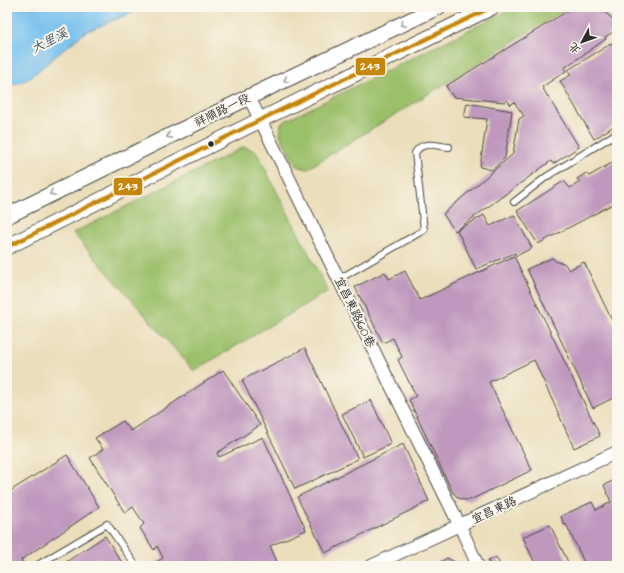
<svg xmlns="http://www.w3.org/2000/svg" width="624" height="573" font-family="'Architects Daughter','LXGW WenKai TC',sans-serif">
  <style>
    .green { fill: #9bc06a; stroke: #63764a }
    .water { fill: #74bfee; stroke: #50758c }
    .building { fill: #c098be }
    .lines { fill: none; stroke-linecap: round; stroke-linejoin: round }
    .service-casing { stroke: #484641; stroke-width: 8 }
    .minor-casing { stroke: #484641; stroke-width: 14 }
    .tertiary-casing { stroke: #484641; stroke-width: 17 }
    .service { stroke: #fff; stroke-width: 6 }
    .minor { stroke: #fff; stroke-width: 12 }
    .tertiary { stroke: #fff; stroke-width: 15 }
    .bus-1-casing { stroke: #fbf7ec; stroke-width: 7 }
    .bus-1 { stroke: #c4870b; stroke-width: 4 }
    .oneway { stroke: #a0a0a0 }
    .bus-dot { fill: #2b2b2b; stroke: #fbf7ec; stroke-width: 1.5 }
    .labels { text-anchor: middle; stroke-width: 4; stroke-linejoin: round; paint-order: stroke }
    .street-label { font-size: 12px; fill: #2b2b2b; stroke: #fbf7ec }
    .water-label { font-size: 13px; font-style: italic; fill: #415766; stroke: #fbf7ec }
    .line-badge { stroke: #fbf7ec; stroke-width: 1.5 }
    .badge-label { font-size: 11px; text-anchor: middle; font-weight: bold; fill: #fff }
  </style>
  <rect width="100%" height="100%" fill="#fbf7ec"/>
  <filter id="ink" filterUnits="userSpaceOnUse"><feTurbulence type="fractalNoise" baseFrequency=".025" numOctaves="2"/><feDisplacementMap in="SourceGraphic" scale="8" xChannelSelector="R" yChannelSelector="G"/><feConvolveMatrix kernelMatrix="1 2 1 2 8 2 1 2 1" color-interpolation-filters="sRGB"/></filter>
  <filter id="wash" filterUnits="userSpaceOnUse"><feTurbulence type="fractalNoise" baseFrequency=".012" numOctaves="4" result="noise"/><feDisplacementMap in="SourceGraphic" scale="16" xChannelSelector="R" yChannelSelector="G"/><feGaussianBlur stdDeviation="0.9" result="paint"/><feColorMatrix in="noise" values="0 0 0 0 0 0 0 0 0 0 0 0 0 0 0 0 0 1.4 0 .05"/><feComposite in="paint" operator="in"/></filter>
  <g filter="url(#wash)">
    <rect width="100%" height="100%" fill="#ebdebb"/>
    <path class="green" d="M 515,7 L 565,7 L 566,9 L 307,169 L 296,166 L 280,135 L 281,123 Z
      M 244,147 L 256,151 L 328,291 L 194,371 L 73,233 Z"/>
    <path class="water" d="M 11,7 L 146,7 L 85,32 L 28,79 L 7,87 L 7,9 Z"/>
    <g id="blocks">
      <path class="building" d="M 574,7 L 598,7 L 617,22 L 617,39 L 613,32 L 605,37 L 606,39 L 564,68 L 566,71 L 542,87 L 579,147 L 553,164 L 551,161 L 455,231 L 443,214 L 513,154 L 519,119 L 524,116 L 514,102 L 511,105 L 507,100 L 505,102 L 453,97 L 446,86 Z
        M 617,40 L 617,124 L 594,139 L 560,81 L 571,75 L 568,70 Z
        M 467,103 L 512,111 L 505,158 L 492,170 L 480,167 L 487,119 L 464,117 Z
        M 617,160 L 617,202 L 538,244 L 517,211 L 564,181 L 570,188 L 580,182 L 577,179 L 586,173 L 589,176 Z
        M 484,215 L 490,226 L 514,215 L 532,248 L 516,256 L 515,253 L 476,269 L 457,230 Z
        M 514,256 L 600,436 L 574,448 L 534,360 L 489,382 L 532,470 L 470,500 L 465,500 L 458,498 L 452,491 L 409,400 L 416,396 L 398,360 L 402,357 L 393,338 L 383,343 L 355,287 L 385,272 L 389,279 L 405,271 L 420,300 Z
        M 552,258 L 557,262 L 564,263 L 569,270 L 584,262 L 617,331 L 617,396 L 593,408 L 527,269 Z
        M 305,348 L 358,459 L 295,489 L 242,380 Z
        M 223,370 L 260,425 L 217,453 L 219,457 L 263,437 L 306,530 L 270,546 L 279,566 L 156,566 L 155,563 L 163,558 L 157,546 L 154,550 L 140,528 L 144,524 L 133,507 L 125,513 L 90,458 L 103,449 L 95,438 L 123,421 L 131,431 Z
        M 371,400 L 391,444 L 363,457 L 342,414 Z
        M 403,444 L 429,501 L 325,553 L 297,497 Z
        M 67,455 L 99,507 L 21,560 L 25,566 L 7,566 L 7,548 L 12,545 L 7,538 L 7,493 Z
        M 617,479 L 617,566 L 586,566 L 566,524 L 564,525 L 561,516 L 592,502 L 596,510 L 611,502 L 604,485 Z
        M 550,525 L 570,566 L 536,566 L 523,537 Z
        M 105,536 L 124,566 L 60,566 Z
        M 496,557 L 501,566 L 490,566 L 488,561 Z
        M 447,558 L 457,563 L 458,566 L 433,566 Z"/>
    </g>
  </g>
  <g filter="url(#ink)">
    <use href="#blocks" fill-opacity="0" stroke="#484641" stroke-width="1"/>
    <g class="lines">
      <g class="service-casing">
        <path id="service" d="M 514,202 L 546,177 L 617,133
          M 339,279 L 424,230 L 415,153 C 422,140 437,146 449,147
          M 36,566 L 107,524 L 136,566"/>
      </g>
      <g class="minor-casing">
        <path id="minor" d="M 249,97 L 460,526 L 478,566
          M 371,566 L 617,452"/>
      </g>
      <g class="tertiary-casing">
        <path id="tertiary" d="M 7,216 L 249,97 L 438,7
          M 7,247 L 260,120 L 492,7"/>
      </g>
      <use href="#service" class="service"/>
      <use href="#minor" class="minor"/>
      <use href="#tertiary" class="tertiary"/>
      <g class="bus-1-casing">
        <path id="bus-1" d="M 7,247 L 260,120 L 492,7"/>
      </g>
      <use href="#bus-1" class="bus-1"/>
    </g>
    <defs><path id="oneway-chevron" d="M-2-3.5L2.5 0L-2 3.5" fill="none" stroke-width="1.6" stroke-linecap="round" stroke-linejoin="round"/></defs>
    <g class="oneway">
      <use href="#oneway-chevron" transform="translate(403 24) rotate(154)"/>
      <use href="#oneway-chevron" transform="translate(286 80) rotate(155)"/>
      <use href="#oneway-chevron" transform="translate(169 136) rotate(154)"/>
      <use href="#oneway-chevron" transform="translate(52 193) rotate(154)"/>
    </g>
  </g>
  <circle class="bus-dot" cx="211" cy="144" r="3.5"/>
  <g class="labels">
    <g class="street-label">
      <text transform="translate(222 110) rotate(-26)" y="4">祥順路一段</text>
      <text transform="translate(355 312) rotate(64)" y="4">宜昌東路160巷</text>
      <text transform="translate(494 510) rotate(-25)" y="4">宜昌東路</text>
    </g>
    <g class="water-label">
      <text transform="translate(49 40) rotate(-27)" y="5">大里溪</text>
    </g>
  </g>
  <g class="line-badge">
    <rect x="355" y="57" width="31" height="19" rx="4" fill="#c4870b"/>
    <rect x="113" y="177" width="30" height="19" rx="4" fill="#c4870b"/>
  </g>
  <g class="badge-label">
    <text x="370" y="70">243</text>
    <text x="128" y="190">243</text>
  </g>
  <rect width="624" height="573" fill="none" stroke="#fbf7ec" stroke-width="24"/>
  <g transform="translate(582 42) rotate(229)" stroke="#fbf7ec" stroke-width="3" paint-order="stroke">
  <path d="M0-3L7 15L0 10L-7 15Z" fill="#2b2b2b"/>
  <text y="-6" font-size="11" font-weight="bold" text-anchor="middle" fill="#2b2b2b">北</text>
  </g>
</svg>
